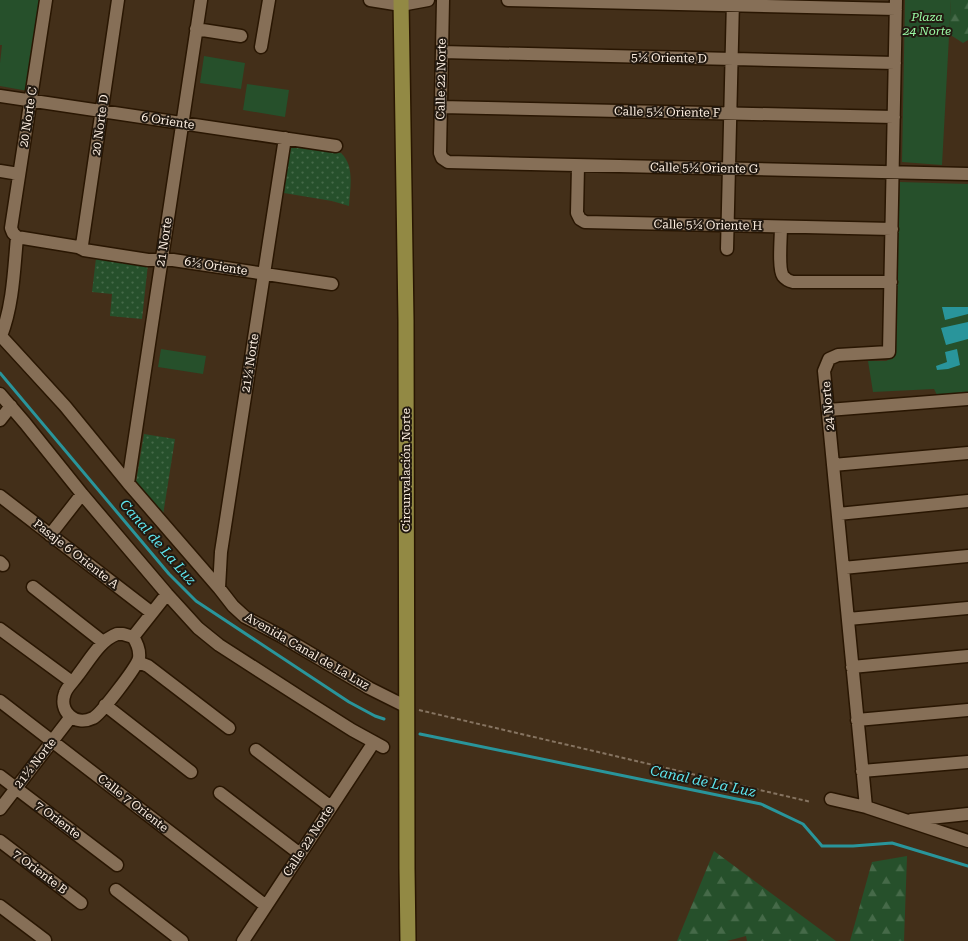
<svg xmlns="http://www.w3.org/2000/svg" width="968" height="941" font-family="'Roboto Serif',serif">
  <style>
    .grass { fill: url(#grass-dots) }
    .forest { fill: url(#forest-firs) }
    .park { fill: #26502b }
    .water { fill: #29959b }
    .lines { fill: none; stroke-linecap: round; stroke-linejoin: round }
    .stream { stroke: #29959b; stroke-width: 3 }
    .minor-casing { stroke: #291602; stroke-width: 15 }
    .major-casing { stroke: #291602; stroke-width: 18 }
    .path { stroke: #867461; stroke-width: 2; stroke-dasharray: 4 2.5; stroke-linecap: butt }
    .minor { stroke: #866f57; stroke-width: 12 }
    .major { stroke: #928944; stroke-width: 15 }
    .labels { text-anchor: middle; stroke-width: 4; stroke-linejoin: round; paint-order: stroke }
    .park-label { font-size: 12px; font-style: italic; fill: #9afaa5; stroke: #221910 }
    .street-label { font-size: 12px; fill: #fdefe2; stroke: #221910 }
    .water-label { font-size: 14px; font-style: italic; fill: #5ee6ef; stroke: #221910 }
  </style>
  <defs>
    <pattern id="grass-dots" width="8" height="8" patternUnits="userSpaceOnUse" patternTransform="scale(1.25)"><rect width="8" height="8" fill="#26502b"/><path d="M2 2h.1M6 6h.1" fill="none" stroke="#466a49" stroke-width="1.8" stroke-linecap="round"/></pattern>
    <pattern id="forest-firs" width="22" height="20" patternUnits="userSpaceOnUse" patternTransform="scale(1.25)"><rect width="22" height="20" fill="#26502b"/><path d="M5 1l3.5 6h-7zM16 11l3.5 6h-7z" fill="#466a49"/></pattern>
  </defs>
  <rect width="100%" height="100%" fill="#432f19"/>
  <path class="grass" d="M 289,146 L 341,153 C 355,166 350,188 349,206 L 332,201 L 284,193 Z
    M 96,258 L 148,264 L 142,319 L 110,316 L 112,294 L 92,292 Z
    M 144,434 L 175,439 L 163,515 L 136,482 Z"/>
  <path class="forest" d="M 951,0 L 968,0 L 968,40 L 963,43 L 949,34 Z
    M 714,851 L 836,941 L 747,941 L 746,936 L 727,941 L 677,941 Z
    M 907,856 L 904,941 L 850,941 L 872,862 Z"/>
  <path class="park" d="M 0,0 L 42,0 L 28,91 L 0,86 L 0,63 L 2,45 L 0,45 Z
    M 905,0 L 951,0 L 942,165 L 902,162 Z
    M 204,56 L 245,63 L 241,89 L 200,83 Z
    M 247,84 L 289,90 L 285,117 L 243,110 Z
    M 900,182 L 968,184 L 968,392 L 937,395 L 934,389 L 873,392 L 868,361 L 886,361 L 894,357 Z
    M 161,349 L 206,356 L 203,374 L 158,367 Z"/>
  <path class="water" d="M 942,307 L 968,307 L 968,314 L 945,320 Z
    M 968,322 L 968,339 L 946,345 L 941,328 Z
    M 957,349 L 960,365 L 948,369 L 937,370 L 936,366 L 947,362 L 945,352 Z"/>
  <g class="lines">
    <path class="stream" d="M 0,373 L 169,574 L 196,601 L 349,702 L 375,716 L 384,719
      M 420,734 L 761,804 L 803,824 L 822,846 L 853,846 L 892,843 L 968,866"/>
    <g class="minor-casing">
      <path id="minor" d="M 46,0 L 11,228 L 13,233 L 17,237 L 78,247 L 84,250 L 148,260 L 173,260 L 332,284
        M 370,0 L 401,5 L 428,0
        M 443,0 L 440,153 L 442,158 L 448,162 L 968,174
        M 508,0 L 896,9
        M 196,29 L 241,36
        M 261,47 L 269,0
        M 442,52 L 895,63
        M 0,96 L 336,146
        M 441,107 L 894,117
        M 578,166 L 577,213 L 580,219 L 585,222 L 892,229
        M 0,171 L 19,174
        M 781,227 C 781,237 778,269 783,276 C 786,280 789,281 793,282 L 891,282
        M 727,249 L 733,0
        M 84,250 L 82,245 L 118,0
        M 0,335 L 65,406 L 128,483 L 219,588 L 233,606 L 245,617 L 281,636 L 369,688 L 407,707
        M 1,336 C 13,305 14,270 17,237
        M 0,394 L 25,423 L 82,494 L 167,594 L 198,628 L 219,645 L 303,699 L 352,730 L 383,747
        M 828,410 L 968,399
        M 0,420 L 11,406
        M 833,465 L 968,453
        M 128,483 L 201,0
        M 0,496 L 152,613
        M 838,514 L 968,501
        M 50,535 L 82,494
        M 0,562 L 3,565
        M 843,568 L 968,556
        M 33,587 L 103,642
        M 219,588 L 221,552 L 285,138
        M 848,619 L 968,608
        M 0,629 L 72,682
        M 117,634 L 123,634 L 133,637 C 137,643 140,650 139,658 C 137,667 100,715 93,718 C 75,727 58,711 65,693 C 67,687 74,681 78,675 C 89,661 100,640 117,634 Z
        M 133,637 L 167,594
        M 138,662 L 148,666 L 229,728
        M 852,667 L 968,656
        M 0,701 L 266,906
        M 105,705 L 191,772
        M 857,720 L 968,710
        M 256,750 L 331,807
        M 862,771 L 968,762
        M 0,776 L 117,865
        M 220,793 L 300,854
        M 831,799 L 866,807 L 968,841
        M 866,807 L 824,371 L 829,359 L 838,355 L 889,352 L 896,0
        M 0,809 L 70,718
        M 911,820 L 968,814
        M 0,841 L 81,903
        M 116,890 L 182,941
        M 0,906 L 45,940
        M 243,941 L 374,742"/>
    </g>
    <g class="major-casing">
      <path id="major" d="M 401,0 L 406,320 L 407,869 L 408,941"/>
    </g>
    <path class="path" d="M 419,710 L 811,802"/>
    <use href="#minor" class="minor"/>
    <use href="#major" class="major"/>
  </g>
  <g class="labels">
    <g class="park-label">
      <text x="927" y="21">Plaza<tspan x="927" dy="14">24 Norte</tspan></text>
    </g>
    <g class="street-label">
      <text transform="translate(669 58) rotate(1)" y="4">5½ Oriente D</text>
      <text transform="translate(441 79) rotate(-89)" y="4">Calle 22 Norte</text>
      <text transform="translate(667 112) rotate(1)" y="4">Calle 5½ Oriente F</text>
      <text transform="translate(28 117) rotate(-81)" y="4">20 Norte C</text>
      <text transform="translate(168 121) rotate(9)" y="4">6 Oriente</text>
      <text transform="translate(100 125) rotate(-82)" y="4">20 Norte D</text>
      <text transform="translate(704 168) rotate(1)" y="4">Calle 5½ Oriente G</text>
      <text transform="translate(708 225) rotate(1)" y="4">Calle 5½ Oriente H</text>
      <text transform="translate(164 242) rotate(-81)" y="4">21 Norte</text>
      <text transform="translate(216 266) rotate(9)" y="4">6½ Oriente</text>
      <text transform="translate(250 363) rotate(-81)" y="4">21½ Norte</text>
      <text transform="translate(828 406) rotate(-95)" y="4">24 Norte</text>
      <text transform="translate(406 470) rotate(-90)" y="4">Circunvalación Norte</text>
      <text transform="translate(76 554) rotate(38)" y="4">Pasaje 6 Oriente A</text>
      <text transform="translate(307 651) rotate(30)" y="4">Avenida Canal de La Luz</text>
      <text transform="translate(35 763) rotate(-52)" y="4">21½ Norte</text>
      <text transform="translate(133 803) rotate(38)" y="4">Calle 7 Oriente</text>
      <text transform="translate(58 820) rotate(37)" y="4">7 Oriente</text>
      <text transform="translate(308 841) rotate(-57)" y="4">Calle 22 Norte</text>
      <text transform="translate(40 872) rotate(37)" y="4">7 Oriente B</text>
    </g>
    <g class="water-label">
      <text transform="translate(158 542) rotate(49)" y="5">Canal de La Luz</text>
      <text transform="translate(703 781) rotate(12)" y="5">Canal de La Luz</text>
    </g>
  </g>
</svg>
